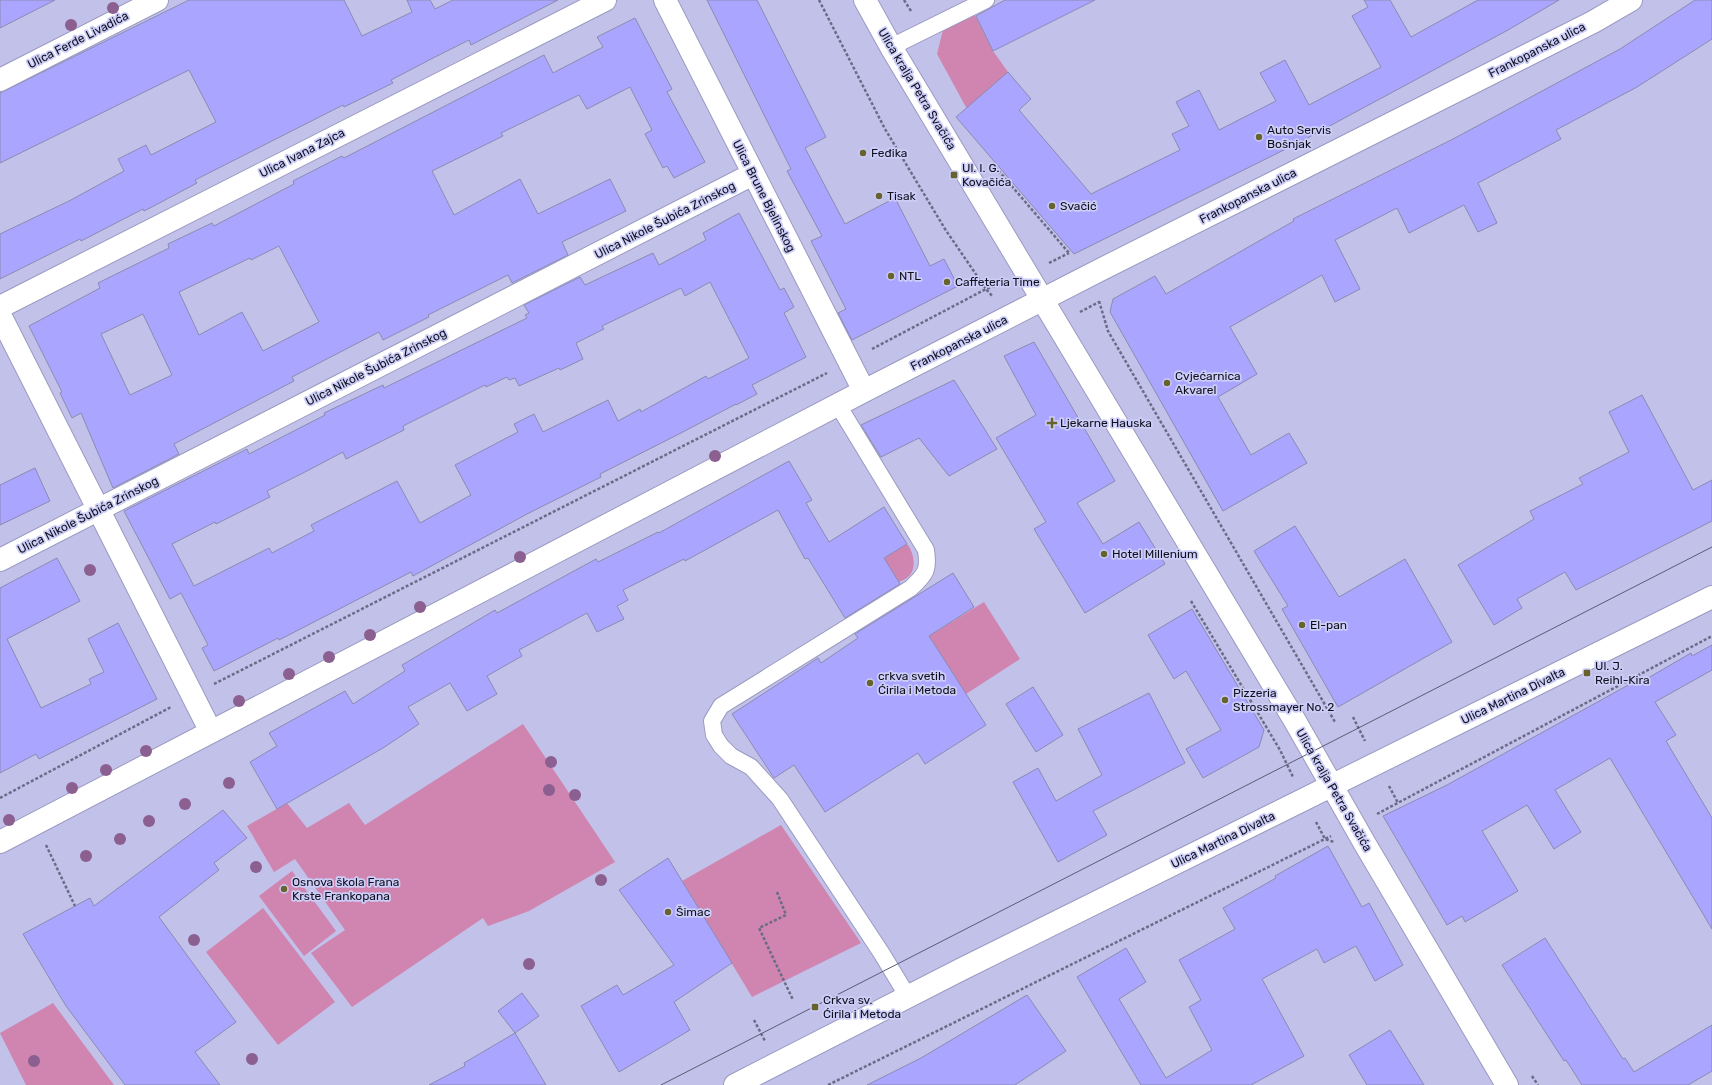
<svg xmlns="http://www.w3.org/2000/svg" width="1712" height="1085" font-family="Rubik,sans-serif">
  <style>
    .green { fill: #cf85af }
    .building { fill: #aaa6ff; stroke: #8a8ab1; fill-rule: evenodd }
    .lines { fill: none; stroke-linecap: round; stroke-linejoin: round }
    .lane-casing { stroke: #9a9ac2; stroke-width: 18 }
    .street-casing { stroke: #9a9ac2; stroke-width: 24 }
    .secondary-casing { stroke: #9a9ac2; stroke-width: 24 }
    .path { stroke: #6c6b87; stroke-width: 2.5; stroke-dasharray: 3 2; stroke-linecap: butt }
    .lane { stroke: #fff; stroke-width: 16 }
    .street { stroke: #fff; stroke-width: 22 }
    .secondary { stroke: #fff; stroke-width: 22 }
    .tram { stroke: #5c5b75; stroke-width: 1 }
    .tree { fill: #8b5f8f }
    .poi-dot { fill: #66632f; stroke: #cdcef8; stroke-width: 1.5 }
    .labels { text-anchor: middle; stroke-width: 3.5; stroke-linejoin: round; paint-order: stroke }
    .street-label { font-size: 12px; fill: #0f0e1c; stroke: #cdcef8 }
    .poi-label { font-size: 12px; fill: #0f0e1c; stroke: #cdcef8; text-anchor: start }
  </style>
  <rect width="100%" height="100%" fill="#c1c1ea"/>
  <path class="green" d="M 975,15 L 993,51 L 1008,72 L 967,109 L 937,54 L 943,30 Z
    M 907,544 C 913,551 917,566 910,575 C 908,578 903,580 899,582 L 884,558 Z
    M 984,602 L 1020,659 L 966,694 L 929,636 Z
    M 523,724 L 615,862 L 529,911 L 488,926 L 483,918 L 352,1007 L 311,953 L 345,930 L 295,859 L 274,872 L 247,826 L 287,803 L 307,828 L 349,803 L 365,825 Z
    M 781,825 L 861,943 L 752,997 L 682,881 Z
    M 292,871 L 336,931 L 304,956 L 259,896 Z
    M 263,908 L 335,1002 L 278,1045 L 206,952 Z
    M 53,1003 L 114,1085 L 26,1085 L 0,1033 Z"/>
  <path class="building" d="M 0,0 L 55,0 L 0,28 Z
    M 189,0 L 344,0 L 362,36 L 412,12 L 407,0 L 430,0 L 435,9 L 453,0 L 558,0 L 471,45 L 469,40 L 435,57 L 391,80 L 393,83 L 344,107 L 343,105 L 195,180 L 197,183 L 150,208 L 144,211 L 143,209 L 81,241 L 80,239 L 0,279 L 0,234 L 69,201 L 124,171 L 118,159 L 146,145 L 151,155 L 216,122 L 189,70 L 0,163 L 0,93 Z
    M 707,0 L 757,0 L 826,137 L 805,148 L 845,224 L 895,198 L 930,266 L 944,259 L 958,286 L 852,340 L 838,313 L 846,309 L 811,241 L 822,236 L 787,171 L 791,169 Z
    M 1005,0 L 1095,0 L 993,51 L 976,16 Z
    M 1364,0 L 1390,0 L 1411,37 L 1478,0 L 1559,0 L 1508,30 L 1298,143 L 1074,254 L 956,117 L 1008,72 L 1031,99 L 1019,110 L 1091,194 L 1180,150 L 1172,134 L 1189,126 L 1176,102 L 1199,90 L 1219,130 L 1276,101 L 1260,73 L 1285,60 L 1309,105 L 1381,67 L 1352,16 L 1368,7 Z
    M 1695,0 L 1712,0 L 1712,39 L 1637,87 L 1556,130 L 1561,139 L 1478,183 L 1497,223 L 1478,232 L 1464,205 L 1409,233 L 1397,208 L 1335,240 L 1360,289 L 1335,302 L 1322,275 L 1230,327 L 1257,374 L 1218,397 L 1251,455 L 1289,433 L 1307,463 L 1223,511 L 1110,312 L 1113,299 L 1155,276 L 1166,294 L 1294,221 L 1293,219 L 1455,138 L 1620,49 Z
    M 635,18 L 672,89 L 667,92 L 705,162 L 674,178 L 667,166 L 663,168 L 645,134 L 652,130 L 630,87 L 587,109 L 579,95 L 501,133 L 503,136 L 432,171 L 454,215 L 520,179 L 538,214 L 610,179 L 626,211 L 562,242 L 568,255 L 512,283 L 508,275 L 428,315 L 429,317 L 383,340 L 379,332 L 292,377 L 294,381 L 174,444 L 179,454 L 113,488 L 81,413 L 72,418 L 60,393 L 62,392 L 29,326 L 100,288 L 98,283 L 169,248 L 168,244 L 212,223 L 214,226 L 294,184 L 293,181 L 342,156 L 344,158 L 544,55 L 553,73 L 603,47 L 597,37 ZM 279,246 L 319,322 L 263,351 L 242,312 L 199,335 L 179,292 L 250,258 L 251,260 ZM 143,314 L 172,375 L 130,395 L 101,334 Z
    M 739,213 L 780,290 L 784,288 L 794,307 L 784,313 L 806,357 L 752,385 L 757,394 L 736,405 L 736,404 L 679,434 L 600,474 L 601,477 L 527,514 L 413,576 L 411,572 L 279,640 L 278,638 L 214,671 L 202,648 L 208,645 L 181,593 L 170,599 L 124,511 L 247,449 L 249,454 L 325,415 L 324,413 L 383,385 L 384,388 L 527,318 L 525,315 L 529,313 L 524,305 L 580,277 L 585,285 L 653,253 L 659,265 L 706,240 L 703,233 ZM 710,282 L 749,358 L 708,379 L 706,376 L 641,412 L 640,409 L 618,421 L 608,400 L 543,432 L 534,414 L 514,424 L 518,432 L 455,465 L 471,495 L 420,523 L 397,481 L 311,525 L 314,531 L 272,553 L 269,548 L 194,586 L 172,544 L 215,522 L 216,524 L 270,497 L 267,491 L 303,473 L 343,452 L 346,459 L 404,430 L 403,426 L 485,385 L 486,387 L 507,377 L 509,380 L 515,378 L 519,386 L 559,368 L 560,370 L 583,359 L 576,343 L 604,329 L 602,326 L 681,288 L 685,296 Z
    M 1034,342 L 1115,481 L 1077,503 L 1103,544 L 1139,522 L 1165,564 L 1085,613 L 1034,529 L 1046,522 L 996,438 L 1036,415 L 1004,356 Z
    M 954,380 L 997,449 L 949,476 L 919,438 L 881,457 L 861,425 Z
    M 1642,395 L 1693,490 L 1712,480 L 1712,521 L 1576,590 L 1565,572 L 1517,599 L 1522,608 L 1494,625 L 1458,565 L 1534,519 L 1530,511 L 1583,484 L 1579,478 L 1629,452 L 1609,412 Z
    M 789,461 L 812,500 L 806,503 L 829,542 L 884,507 L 907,544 L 884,558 L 900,584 L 845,618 L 808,558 L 805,559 L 778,510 L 685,561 L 684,559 L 623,590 L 628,600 L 617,606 L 624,619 L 597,632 L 587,613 L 519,650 L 522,656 L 487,676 L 497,694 L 467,711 L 450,683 L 408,707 L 419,724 L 383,748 L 277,809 L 250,762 L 277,746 L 269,733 L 345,691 L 353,704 L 405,671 L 402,665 L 495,610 L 497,613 L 596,559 L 598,562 L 658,532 L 659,533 Z
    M 35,468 L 50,501 L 0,525 L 0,485 Z
    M 1295,526 L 1339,597 L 1405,559 L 1452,642 L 1338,707 L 1282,609 L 1288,606 L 1254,551 Z
    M 57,558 L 80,601 L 7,639 L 41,708 L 91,684 L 89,679 L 104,672 L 88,639 L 118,623 L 157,699 L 39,759 L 36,754 L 0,773 L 0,588 Z
    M 953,573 L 974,607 L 929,636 L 986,725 L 925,764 L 918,753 L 825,812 L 794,765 L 774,778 L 732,714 L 818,658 L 821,663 L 858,638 L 855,634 Z
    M 1192,609 L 1264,730 L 1259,747 L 1203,778 L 1186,749 L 1221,730 L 1186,671 L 1174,679 L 1148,635 Z
    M 1712,645 L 1712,670 L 1655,702 L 1676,735 L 1666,741 L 1712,818 L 1712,929 L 1610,758 L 1555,790 L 1581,832 L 1554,849 L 1527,805 L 1482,831 L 1518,891 L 1465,922 L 1462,916 L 1447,925 L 1383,816 L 1447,785 L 1641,678 L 1643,681 L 1691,653 L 1692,656 Z
    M 1033,687 L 1063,735 L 1036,752 L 1006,704 Z
    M 1149,693 L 1185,763 L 1093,811 L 1107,835 L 1058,862 L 1013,782 L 1038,768 L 1056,801 L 1102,775 L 1078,729 Z
    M 223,810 L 247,838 L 214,863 L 219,870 L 159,917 L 236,1022 L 195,1052 L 220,1085 L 125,1085 L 66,1006 L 23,934 L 90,898 L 94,906 Z
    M 1328,846 L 1362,907 L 1369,903 L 1403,965 L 1375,981 L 1356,946 L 1324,963 L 1317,949 L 1262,979 L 1304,1056 L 1251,1085 L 1141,1085 L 1077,977 L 1126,948 L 1146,982 L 1119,999 L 1166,1078 L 1212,1050 L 1189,1007 L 1201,1000 L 1179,960 L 1235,929 L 1223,908 L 1276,878 L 1275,876 Z
    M 668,858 L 732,963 L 674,1002 L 690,1030 L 619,1072 L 581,1006 L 617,985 L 623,995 L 674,965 L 619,890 Z
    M 1545,938 L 1623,1059 L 1625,1058 L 1634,1072 L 1712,1025 L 1712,1071 L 1688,1085 L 1582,1085 L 1566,1060 L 1564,1061 L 1502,965 Z
    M 522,993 L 539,1016 L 515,1033 L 498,1011 Z
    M 1027,995 L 1066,1051 L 1015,1085 L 867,1085 L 921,1058 Z
    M 1390,1030 L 1424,1085 L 1367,1085 L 1349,1055 Z
    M 515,1033 L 546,1085 L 429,1085 L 465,1066 L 464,1063 Z"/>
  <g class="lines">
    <g class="lane-casing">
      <path id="lane" d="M 891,47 L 986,0
        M 838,405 L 926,550 C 929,570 926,574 911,588 L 721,706 L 712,721 L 714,735 L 721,746 L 731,756 L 751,767 L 780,799 L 882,954 L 908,997"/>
    </g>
    <g class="street-casing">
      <path id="street" d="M 665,0 L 864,391
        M 0,80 L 157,0
        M 0,307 L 605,0
        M 0,315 L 211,732
        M 0,560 L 753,174
        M 0,842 L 864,391 L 1100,270 L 1593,22 L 1631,0"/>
    </g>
    <g class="secondary-casing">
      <path id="secondary" d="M 865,0 L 891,47 L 1295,721 L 1365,844 L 1507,1085
        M 735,1085 L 962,969 L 1712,597"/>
    </g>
    <path class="path" d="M 819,0 L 885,129 L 945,229 L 986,289 L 993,297
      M 904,0 L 911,11
      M 992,163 L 1069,253
      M 1049,263 L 1069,253
      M 1099,301 L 1108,331 L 1335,722
      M 1080,312 L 1099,302
      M 872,349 L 986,289 L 1003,283
      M 1191,601 L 1280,750 L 1293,777
      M 214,684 L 827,373
      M 1353,717 L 1365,741
      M 1389,786 L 1398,803
      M 0,798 L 171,707
      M 1377,814 L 1712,636
      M 1316,822 L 1325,839 L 1334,842
      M 46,845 L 75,906
      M 777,892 L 786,915 L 759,928 L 793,1000
      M 754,1020 L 765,1041
      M 1532,1076 L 1538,1085
      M 828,1085 L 1331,836"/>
    <use href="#lane" class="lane"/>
    <use href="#street" class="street"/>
    <use href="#secondary" class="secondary"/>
    <path class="tram" d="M 661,1085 L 1712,547"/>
  </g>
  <g class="tree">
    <circle cx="113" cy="8" r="6"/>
    <circle cx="71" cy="25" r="6"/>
    <circle cx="715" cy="456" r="6"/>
    <circle cx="520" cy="557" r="6"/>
    <circle cx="90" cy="570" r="6"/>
    <circle cx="420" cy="607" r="6"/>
    <circle cx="370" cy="635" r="6"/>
    <circle cx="329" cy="657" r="6"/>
    <circle cx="289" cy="674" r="6"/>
    <circle cx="239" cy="701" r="6"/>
    <circle cx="146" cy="751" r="6"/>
    <circle cx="551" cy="762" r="6"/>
    <circle cx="106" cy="770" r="6"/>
    <circle cx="229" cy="783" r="6"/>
    <circle cx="72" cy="788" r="6"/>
    <circle cx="549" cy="790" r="6"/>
    <circle cx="575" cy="795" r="6"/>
    <circle cx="185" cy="804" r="6"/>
    <circle cx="9" cy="820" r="6"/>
    <circle cx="149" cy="821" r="6"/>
    <circle cx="120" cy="839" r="6"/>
    <circle cx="86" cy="856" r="6"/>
    <circle cx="256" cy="867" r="6"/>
    <circle cx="601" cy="880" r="6"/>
    <circle cx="194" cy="940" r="6"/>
    <circle cx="529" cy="964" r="6"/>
    <circle cx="252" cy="1059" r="6"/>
    <circle cx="34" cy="1061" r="6"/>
  </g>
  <g class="poi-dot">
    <circle cx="1259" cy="137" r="4"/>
    <circle cx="863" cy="153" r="4"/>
    <rect x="950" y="171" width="8" height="8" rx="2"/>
    <circle cx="879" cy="196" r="4"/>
    <circle cx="1052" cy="206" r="4"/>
    <circle cx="891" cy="276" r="4"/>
    <circle cx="947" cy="282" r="4"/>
    <circle cx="1167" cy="383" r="4"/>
    <path d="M1050 417h4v4h4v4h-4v4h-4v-4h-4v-4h4z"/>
    <circle cx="1104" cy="554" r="4"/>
    <circle cx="1302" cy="625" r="4"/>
    <rect x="1583" y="669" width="8" height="8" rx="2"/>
    <circle cx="870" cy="683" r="4"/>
    <circle cx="1225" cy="700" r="4"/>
    <circle cx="284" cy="889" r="4"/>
    <circle cx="668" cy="912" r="4"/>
    <rect x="811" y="1003" width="8" height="8" rx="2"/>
  </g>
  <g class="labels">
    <g class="street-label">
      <text transform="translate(78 40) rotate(-27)" y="4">Ulica Ferde Livadića</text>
      <text transform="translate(1537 50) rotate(-27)" y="4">Frankopanska ulica</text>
      <text transform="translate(917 89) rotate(59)" y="4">Ulica kralja Petra Svačića</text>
      <text transform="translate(302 153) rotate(-27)" y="4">Ulica Ivana Zajca</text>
      <text transform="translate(764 196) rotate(63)" y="4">Ulica Brune Bjelinskog</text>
      <text transform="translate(1248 196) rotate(-27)" y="4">Frankopanska ulica</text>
      <text transform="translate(665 220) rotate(-27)" y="4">Ulica Nikole Šubića Zrinskog</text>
      <text transform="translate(959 343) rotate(-27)" y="4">Frankopanska ulica</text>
      <text transform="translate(376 367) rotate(-27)" y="4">Ulica Nikole Šubića Zrinskog</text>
      <text transform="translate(88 515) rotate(-27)" y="4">Ulica Nikole Šubića Zrinskog</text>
      <text transform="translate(1513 696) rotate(-26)" y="4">Ulica Martina Divalta</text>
      <text transform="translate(1334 790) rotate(60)" y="4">Ulica kralja Petra Svačića</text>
      <text transform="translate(1223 840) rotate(-26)" y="4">Ulica Martina Divalta</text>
    </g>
    <g class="poi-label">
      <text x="1267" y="134">Auto Servis<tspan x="1267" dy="14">Bošnjak</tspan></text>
      <text x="871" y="157">Feđika</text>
      <text x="962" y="172">Ul. I. G.<tspan x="962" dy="14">Kovačića</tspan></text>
      <text x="887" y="200">Tisak</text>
      <text x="1060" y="210">Svačić</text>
      <text x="899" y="280">NTL</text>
      <text x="955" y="286">Caffeteria Time</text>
      <text x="1175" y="380">Cvjećarnica<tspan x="1175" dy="14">Akvarel</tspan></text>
      <text x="1060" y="427">Ljekarne Hauska</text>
      <text x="1112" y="558">Hotel Millenium</text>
      <text x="1310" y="629">El-pan</text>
      <text x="1595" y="670">Ul. J.<tspan x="1595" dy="14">Reihl-Kira</tspan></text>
      <text x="878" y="680">crkva svetih<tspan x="878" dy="14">Ćirila i Metoda</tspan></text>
      <text x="1233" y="697">Pizzeria<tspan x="1233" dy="14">Strossmayer No. 2</tspan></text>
      <text x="292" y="886">Osnova škola Frana<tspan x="292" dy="14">Krste Frankopana</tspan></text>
      <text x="676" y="916">Šimac</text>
      <text x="823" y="1004">Crkva sv.<tspan x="823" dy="14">Ćirila i Metoda</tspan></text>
    </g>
  </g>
</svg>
